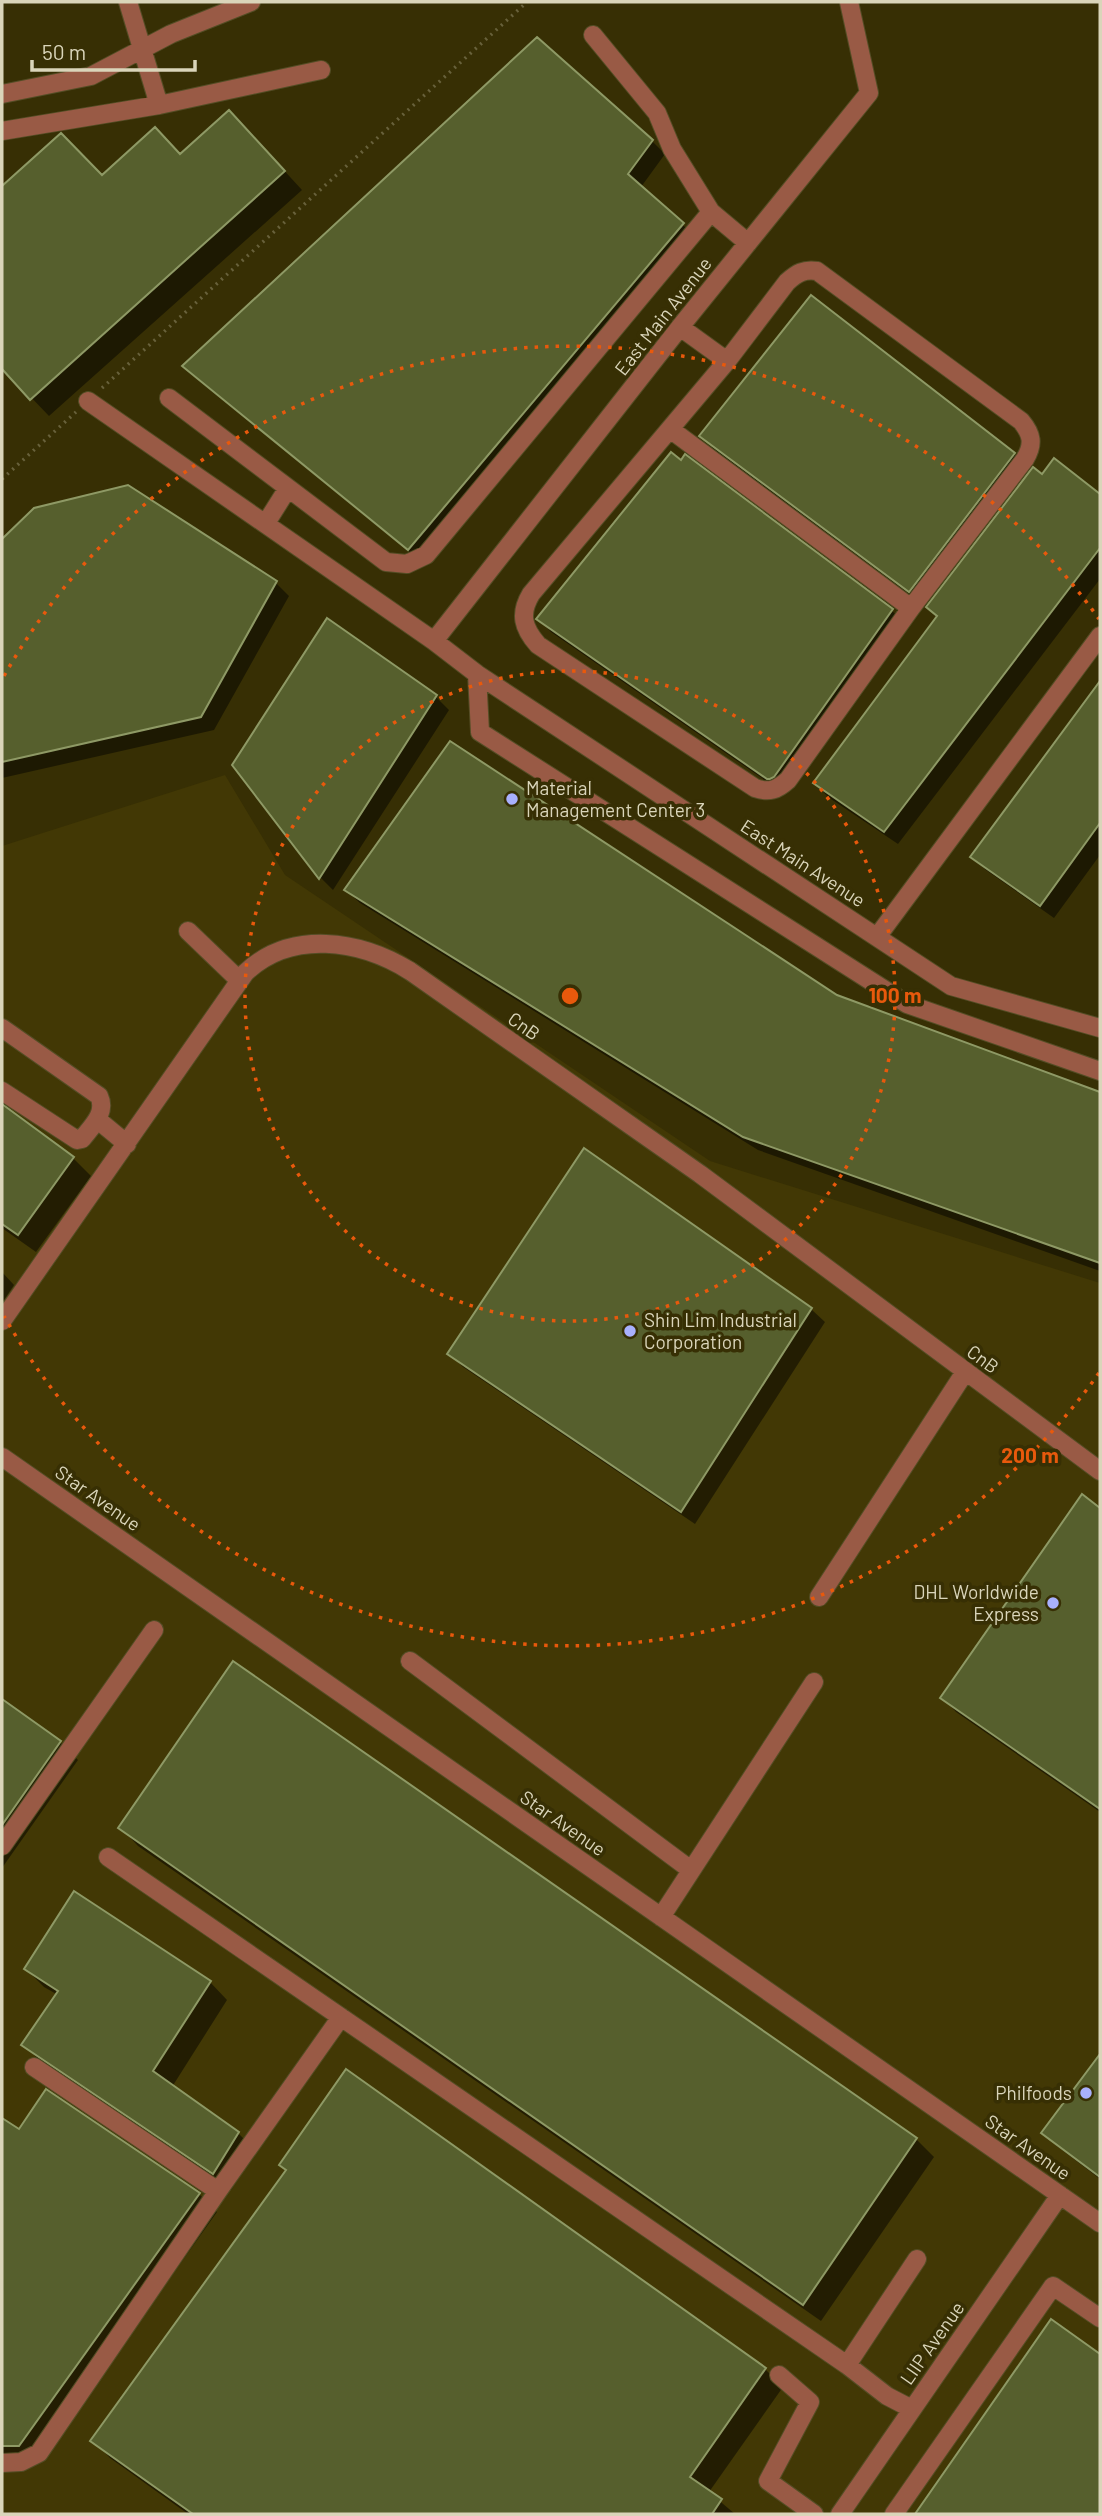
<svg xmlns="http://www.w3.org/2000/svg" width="1102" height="2516" font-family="Barlow,sans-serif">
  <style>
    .built { fill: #423805 }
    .shadow { fill: #0007 }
    .building { fill: #565f2d; stroke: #8e9965; stroke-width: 2 }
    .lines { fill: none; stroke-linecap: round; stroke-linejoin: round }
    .minor-casing { stroke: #544d25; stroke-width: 20 }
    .path { stroke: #68613b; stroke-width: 3.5; stroke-dasharray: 2 5; stroke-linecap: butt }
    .minor { stroke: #995a45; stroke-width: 18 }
    .ring { fill: none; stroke: #e8590c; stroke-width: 3.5; stroke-dasharray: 3.5 7 }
    .poi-dot { fill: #a8b0fc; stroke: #372f04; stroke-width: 2.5 }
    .labels { text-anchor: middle; stroke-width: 7; stroke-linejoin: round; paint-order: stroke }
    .street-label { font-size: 19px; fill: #dad5ba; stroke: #372f04 }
    .poi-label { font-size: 19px; fill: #dad5ba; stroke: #372f04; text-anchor: start }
    .centre { fill: #e8590c; stroke: #372f04; stroke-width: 3.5 }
    .ring-label { font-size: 21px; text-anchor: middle; font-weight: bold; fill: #e8590c; stroke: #372f04; stroke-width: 7; stroke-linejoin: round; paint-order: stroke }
  </style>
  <rect width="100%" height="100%" fill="#372f04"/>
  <path class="built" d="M 225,775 L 285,875 L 710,1161 L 1100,1283 L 1100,2514 L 2,2514 L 2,846 Z"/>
  <path class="shadow" d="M 247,130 L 302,190 L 49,416 L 2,367 L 2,188 L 61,135 L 102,177 L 181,155 Z
    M 652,141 L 665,154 L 641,187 L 696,237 L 422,562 L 198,379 L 184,366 Z
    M 812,297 L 1014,454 L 1028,467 L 923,604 L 715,450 L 701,436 Z
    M 1054,461 L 1100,496 L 1100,579 L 898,844 L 828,797 L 815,783 Z
    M 35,509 L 276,583 L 289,596 L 214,730 L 2,778 L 2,542 Z
    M 891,610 L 905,623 L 782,792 L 551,632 L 538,618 Z
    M 1100,684 L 1100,855 L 1054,918 L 986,870 L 972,857 Z
    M 436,697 L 449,710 L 333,890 L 320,877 L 235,765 Z
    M 346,890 L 836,997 L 1100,1094 L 1100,1271 L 758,1150 L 360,903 Z
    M 2,1106 L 73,1158 L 91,1176 L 36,1252 L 2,1228 Z
    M 2,1272 L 14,1285 L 2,1303 Z
    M 811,1309 L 825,1322 L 695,1524 L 463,1367 L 449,1353 Z
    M 1082,1497 L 1100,1511 L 1100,1812 L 956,1712 L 943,1698 Z
    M 2,1701 L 60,1742 L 78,1760 L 2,1868 Z
    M 121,1828 L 916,2139 L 934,2157 L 821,2321 L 138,1846 Z
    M 26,1969 L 210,1982 L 227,2000 L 172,2087 L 238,2133 L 256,2151 L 231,2190 L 41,2062 L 23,2044 L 58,1995 L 44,1987 Z
    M 1100,2056 L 1100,2179 L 1057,2146 L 1044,2133 Z
    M 47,2092 L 199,2194 L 217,2212 L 38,2464 L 11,2464 L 2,2457 L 2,2120 L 19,2132 Z
    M 1052,2322 L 1100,2356 L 1100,2514 L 917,2514 Z
    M 765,2369 L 783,2387 L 709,2492 L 735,2514 L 188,2514 L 110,2458 L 93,2440 Z"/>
  <path class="building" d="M 537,37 L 653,140 L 628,174 L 684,223 L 408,550 L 182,366 Z
    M 229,110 L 285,171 L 30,400 L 2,369 L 2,186 L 61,133 L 102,175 L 155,127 L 180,154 Z
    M 811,295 L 1015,453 L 909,592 L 699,436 Z
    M 671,452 L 681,460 L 685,454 L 893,609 L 774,777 L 770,779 L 767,779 L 536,619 Z
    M 1054,458 L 1100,494 L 1100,548 L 884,832 L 813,783 L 937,616 L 926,607 L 1033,467 L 1042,474 Z
    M 128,485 L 277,581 L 201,717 L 2,762 L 2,539 L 34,508 Z
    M 327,618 L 437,695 L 319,879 L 232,765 Z
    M 1100,681 L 1100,823 L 1040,906 L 970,857 Z
    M 450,741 L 837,995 L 1100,1092 L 1100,1263 L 743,1137 L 344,890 Z
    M 2,1104 L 74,1157 L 18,1235 L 2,1224 Z
    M 584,1148 L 812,1308 L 681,1512 L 447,1354 Z
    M 1082,1494 L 1100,1508 L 1100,1809 L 940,1698 Z
    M 233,1661 L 917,2138 L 803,2305 L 118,1828 Z
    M 2,1699 L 61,1741 L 2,1825 Z
    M 74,1891 L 211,1981 L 153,2071 L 239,2132 L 213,2174 L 21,2045 L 58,1991 L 24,1969 Z
    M 1100,2054 L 1100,2177 L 1041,2133 Z
    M 346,2069 L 766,2368 L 690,2477 L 722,2499 L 712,2514 L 193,2514 L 90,2441 L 286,2170 L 279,2165 Z
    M 46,2089 L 200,2193 L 19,2446 L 2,2446 L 2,2118 L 19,2129 Z
    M 1051,2319 L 1100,2354 L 1100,2514 L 915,2514 Z"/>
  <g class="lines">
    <g class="minor-casing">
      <path id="minor" d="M 593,35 L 657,113 L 672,149 L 711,212 L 748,243
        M 2,94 L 91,76 L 171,34 L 251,2
        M 159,105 L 321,70
        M 2,131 L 159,105 L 128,2
        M 680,327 L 727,361 L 787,282 C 797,273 804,269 817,271 L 1021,421 C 1032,434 1034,444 1025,459 L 911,608 L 788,780 C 777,790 769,793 755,788 L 538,645 C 523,628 519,614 531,594 L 727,361
        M 169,398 L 386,562 L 407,564 L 426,555 L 711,212
        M 88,401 L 434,641 L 477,674 L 951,986 L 1100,1028
        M 670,429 L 911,608
        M 266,523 L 288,488
        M 434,641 L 680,327 L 869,93 L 849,2
        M 477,674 L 480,732 L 907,1004 L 1100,1071
        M 188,931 L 239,980
        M 877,937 L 1100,636
        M 2,1028 L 99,1096 C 107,1113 92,1126 82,1139 L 77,1140 L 2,1091
        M 98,1120 L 127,1144
        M 2,1321 L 245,973 C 291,929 360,940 410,971 L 700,1174 L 1100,1471
        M 2,1457 L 1100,2223
        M 819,1597 L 965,1372
        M 410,1661 L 691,1870
        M 2,1846 L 154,1630
        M 108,1857 L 847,2365 L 887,2396 L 912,2409
        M 661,1917 L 814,1682
        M 34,2067 L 218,2191
        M 847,2365 L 917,2259
        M 779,2375 L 810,2402 L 768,2481 L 814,2514
        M 2,2463 L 21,2462 L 39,2453 L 218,2191 L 341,2017
        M 840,2514 L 1060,2195
        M 894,2514 L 1053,2286 L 1100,2318"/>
    </g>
    <path class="path" d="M 102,388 L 527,2
      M 2,479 L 76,412"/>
    <use href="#minor" class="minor"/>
  </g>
  <g class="ring">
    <circle cx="570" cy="996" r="325"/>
    <path d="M1099 1373A650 650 0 0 1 4 1316M4 676A650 650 0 0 1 1099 619"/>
  </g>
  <g class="poi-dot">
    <circle cx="512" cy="799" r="7"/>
    <circle cx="630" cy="1331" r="7"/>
    <circle cx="1053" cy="1603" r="7"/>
    <circle cx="1086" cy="2093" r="7"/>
  </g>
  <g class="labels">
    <g class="street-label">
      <text transform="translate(663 316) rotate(-52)" y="7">East Main Avenue</text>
      <text transform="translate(803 863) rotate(33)" y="7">East Main Avenue</text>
      <text transform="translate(524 1026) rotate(35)" y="7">CnB</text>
      <text transform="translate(983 1359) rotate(36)" y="7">CnB</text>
      <text transform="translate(98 1498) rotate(35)" y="7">Star Avenue</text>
      <text transform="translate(563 1823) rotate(35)" y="7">Star Avenue</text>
      <text transform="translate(1028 2147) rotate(35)" y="7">Star Avenue</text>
      <text transform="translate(932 2343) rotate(-55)" y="7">LIIP Avenue</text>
    </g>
    <g class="poi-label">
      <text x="526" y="795">Material<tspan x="526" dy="22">Management Center 3</tspan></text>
      <text x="644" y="1327">Shin Lim Industrial<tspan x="644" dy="22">Corporation</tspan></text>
      <text x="1039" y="1599" text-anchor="end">DHL Worldwide<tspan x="1039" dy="22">Express</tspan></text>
      <text x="1072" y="2100" text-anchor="end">Philfoods</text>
    </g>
  </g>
  <circle cx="570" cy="996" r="10" class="centre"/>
  <g class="ring-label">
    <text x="895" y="1003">100 m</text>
    <text x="1030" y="1463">200 m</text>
  </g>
  <rect width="1102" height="2516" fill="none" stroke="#dad5ba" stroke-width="7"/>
  <path d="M32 60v10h163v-10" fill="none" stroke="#dad5ba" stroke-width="3.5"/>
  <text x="42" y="60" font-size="21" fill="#dad5ba" stroke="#372f04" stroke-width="5" paint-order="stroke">50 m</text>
</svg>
